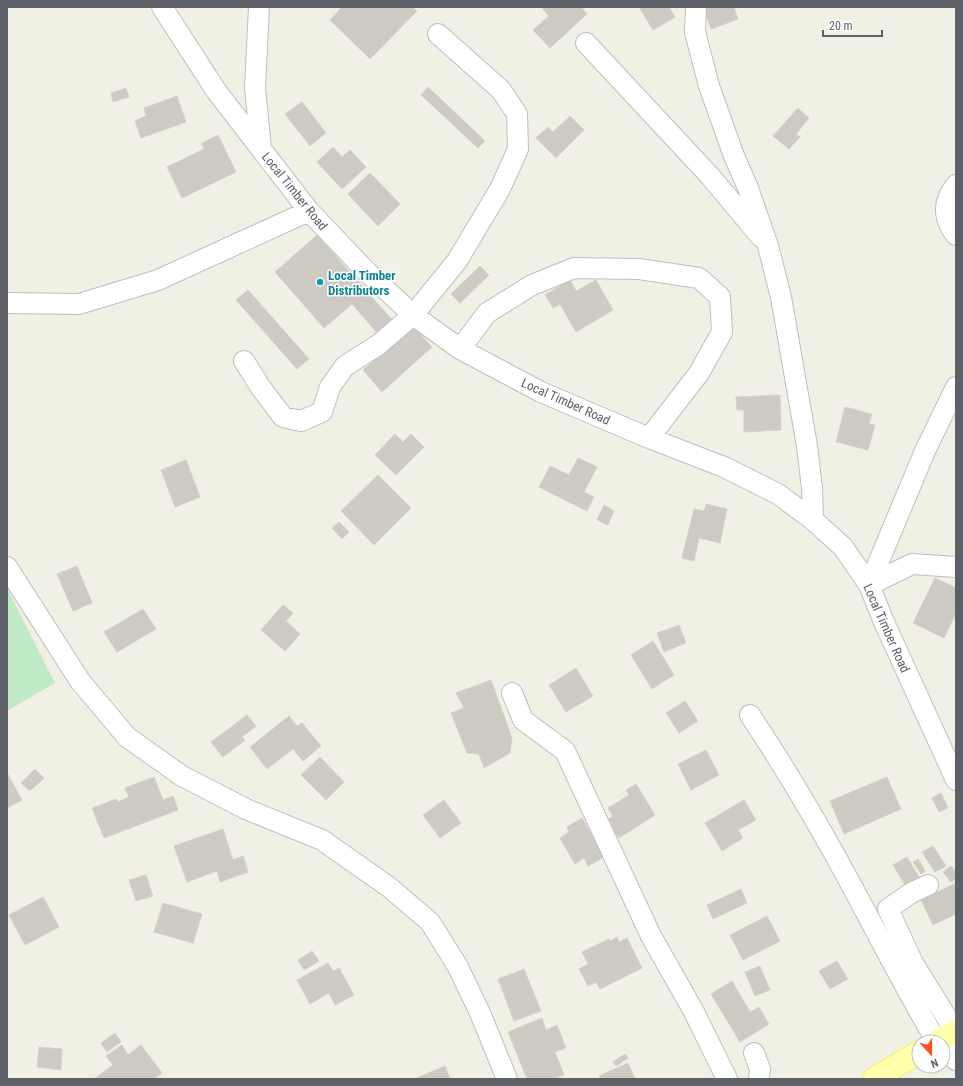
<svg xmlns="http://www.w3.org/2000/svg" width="963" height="1086" font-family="'Roboto Condensed',sans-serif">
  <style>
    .green { fill: #c0eac6 }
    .building { fill: #cccac2; stroke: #d6d3c3 }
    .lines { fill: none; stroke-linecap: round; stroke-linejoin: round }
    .minor-casing { stroke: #bdbec5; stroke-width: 22 }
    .major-casing { stroke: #ffea50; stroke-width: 24 }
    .minor { stroke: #fff; stroke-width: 20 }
    .major { stroke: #ffffac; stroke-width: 22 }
    .culture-dot { fill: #0f9aa8; stroke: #fff; stroke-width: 1.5 }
    .labels { text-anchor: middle; stroke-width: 3; stroke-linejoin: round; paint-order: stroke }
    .street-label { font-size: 13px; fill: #5d6067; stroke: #fff }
    .culture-label { font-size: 13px; font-weight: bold; fill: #0d838f; stroke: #fff; text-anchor: start }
  </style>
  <rect width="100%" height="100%" fill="#f1f0e5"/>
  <path class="green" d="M 7,588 L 55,683 L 7,711 Z"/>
  <path class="building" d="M 342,7 L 413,7 L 417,11 L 370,59 L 330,20 Z
    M 541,7 L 581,7 L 587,14 L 550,48 L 533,30 L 549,16 Z
    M 639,7 L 669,7 L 675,17 L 653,30 Z
    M 703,7 L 734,7 L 738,19 L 711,29 Z
    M 428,87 L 485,141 L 478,148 L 421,95 Z
    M 126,88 L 129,97 L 113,102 L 111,93 Z
    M 177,96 L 186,122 L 141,138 L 135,121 L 146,116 L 144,108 Z
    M 302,102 L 326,133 L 310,146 L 285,114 Z
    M 798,108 L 809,118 L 796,134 L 800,137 L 789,149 L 773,136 Z
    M 570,116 L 584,130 L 556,158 L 536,138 L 548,127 L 553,132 Z
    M 218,135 L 236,172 L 182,198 L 167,167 L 204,149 L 202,143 Z
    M 333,147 L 342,157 L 350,150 L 366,167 L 342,189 L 317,162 Z
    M 370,173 L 400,204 L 378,226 L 348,194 Z
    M 317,235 L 393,321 L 378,334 L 352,304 L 324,328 L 275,272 Z
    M 480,266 L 489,275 L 460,303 L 451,294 Z
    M 570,280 L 576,291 L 596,280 L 613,310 L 576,332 L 560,304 L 553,308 L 545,295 Z
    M 248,290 L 309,359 L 297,369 L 236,300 Z
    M 413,326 L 432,347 L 382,392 L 363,370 Z
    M 780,395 L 781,430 L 744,432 L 744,410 L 737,410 L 736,397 Z
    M 845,407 L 872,414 L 869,424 L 875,425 L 868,450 L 836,442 Z
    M 395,434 L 403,442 L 411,434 L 424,447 L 396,475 L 375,455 Z
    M 578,458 L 597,467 L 584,492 L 594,497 L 587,511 L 539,487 L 550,466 L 569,475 Z
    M 186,460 L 200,497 L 175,507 L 161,470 Z
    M 378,475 L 411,508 L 374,545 L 341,511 Z
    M 706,504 L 727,509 L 720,543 L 699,538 L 694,561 L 682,558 L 694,509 L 704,511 Z
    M 604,505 L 614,511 L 608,525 L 597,520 Z
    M 339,522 L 349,532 L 342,539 L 332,528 Z
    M 77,566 L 92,603 L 73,611 L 57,574 Z
    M 935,578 L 956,588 L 956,613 L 944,638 L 913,623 Z
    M 283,605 L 293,613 L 286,621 L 300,634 L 285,651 L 261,630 Z
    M 143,609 L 156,629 L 117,652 L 104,632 Z
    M 679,625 L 686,643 L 664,652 L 657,633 Z
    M 653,641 L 674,675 L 652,689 L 631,655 Z
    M 576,668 L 593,696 L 566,712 L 549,685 Z
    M 491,680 L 512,738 L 510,753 L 484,768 L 479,754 L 467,753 L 451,713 L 464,708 L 456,693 Z
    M 685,701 L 698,721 L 679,733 L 666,713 Z
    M 247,715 L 256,726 L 242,737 L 245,740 L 223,757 L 211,742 Z
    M 289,716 L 297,726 L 302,723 L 321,746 L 303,761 L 293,749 L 267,769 L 250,747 Z
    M 706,750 L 719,775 L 691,790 L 678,764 Z
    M 320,757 L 344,782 L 326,800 L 301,775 Z
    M 35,769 L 44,778 L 30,791 L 21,783 Z
    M 7,773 L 22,800 L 7,808 Z
    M 154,777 L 163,800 L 173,796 L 178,810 L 104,838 L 92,808 L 116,799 L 118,802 L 129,797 L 125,788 Z
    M 887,777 L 901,809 L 844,834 L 830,801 Z
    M 636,784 L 655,815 L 619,838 L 607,820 L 613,816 L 608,808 L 629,795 L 626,790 Z
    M 941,793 L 948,808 L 939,812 L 932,798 Z
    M 444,800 L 461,823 L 440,838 L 423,815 Z
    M 744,800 L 756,820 L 738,830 L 743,838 L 722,851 L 705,823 Z
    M 582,818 L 604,857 L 588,866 L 584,858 L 575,864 L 560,838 L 569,832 L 567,827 Z
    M 223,829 L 233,860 L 243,856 L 248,872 L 220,882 L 217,871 L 187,882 L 174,846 Z
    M 933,846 L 946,866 L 935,872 L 922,852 Z
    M 907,857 L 919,877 L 905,885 L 893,865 Z
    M 918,859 L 925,871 L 921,874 L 913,862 Z
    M 951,866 L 956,872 L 956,879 L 951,882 L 943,872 Z
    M 146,875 L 153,896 L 136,901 L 129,880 Z
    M 956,883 L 956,914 L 933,925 L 921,900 Z
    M 741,889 L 747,903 L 713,919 L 707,905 Z
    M 43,897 L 59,927 L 25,945 L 9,915 Z
    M 163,903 L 202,914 L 193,943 L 154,932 Z
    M 767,916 L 780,941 L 743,960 L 730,935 Z
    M 617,937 L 619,942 L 627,938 L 642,968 L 600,989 L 596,982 L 588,986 L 579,969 L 588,964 L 582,952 L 609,939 L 610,941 Z
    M 312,951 L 319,961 L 304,970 L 298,960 Z
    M 837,961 L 848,979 L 830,989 L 819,971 Z
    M 328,963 L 333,971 L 339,968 L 354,995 L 335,1005 L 329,993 L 310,1004 L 297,980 Z
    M 760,966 L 770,990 L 755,996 L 745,972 Z
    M 524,969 L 541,1011 L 514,1021 L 498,979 Z
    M 732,981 L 750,1012 L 759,1007 L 769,1024 L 740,1042 L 711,994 Z
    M 542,1018 L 546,1030 L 557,1025 L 566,1048 L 555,1052 L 564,1075 L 553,1079 L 527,1079 L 508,1032 Z
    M 115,1033 L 121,1042 L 107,1052 L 101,1043 Z
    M 122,1045 L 128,1055 L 141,1045 L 162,1073 L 154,1079 L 94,1079 L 113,1065 L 106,1056 Z
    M 39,1047 L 62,1049 L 61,1070 L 37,1067 Z
    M 625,1054 L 628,1058 L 616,1066 L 613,1062 Z
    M 628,1063 L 635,1079 L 601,1079 L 599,1076 Z
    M 445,1066 L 450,1079 L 417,1079 L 417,1078 Z"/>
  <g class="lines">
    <g class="minor-casing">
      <path id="minor" d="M 162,7 L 217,92 L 309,211 L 366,271 L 413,315 L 460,349 L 541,392 L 649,438 L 724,467 L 778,494 L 813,520 L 843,547 L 869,585 L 884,622 L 956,780
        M 259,7 L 255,88 L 261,149
        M 696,7 L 695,32 L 709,86 L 734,156 L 748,188 L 768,246 L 781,297 L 807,446 L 812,488 L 813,520
        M 586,43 L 710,176 L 761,237
        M 956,185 C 953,189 949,194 948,199 C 943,211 948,226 956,235
        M 7,303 L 79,304 L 158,280 L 309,211
        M 460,349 L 487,313 L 532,285 L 574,268 L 639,269 L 699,278 L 720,297 L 722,332 L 699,373 L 649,438
        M 244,361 L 261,388 L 283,417 L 301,421 L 322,412 L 330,387 L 345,366 L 378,345 L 413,315 L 457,261 L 500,189 L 518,149 L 517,114 L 501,90 L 438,34
        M 7,567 L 80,681 L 127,737 L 182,776 L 246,809 L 322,840 L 389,887 L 430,922 L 458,967 L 480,1013 L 507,1079
        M 869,585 L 925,451 L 956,387
        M 869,585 L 912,564 L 956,567
        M 512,693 L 523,720 L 565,751 L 651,936 L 693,1010 L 727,1079
        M 750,715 C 785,768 818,823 848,879 C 878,934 905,989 937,1042
        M 928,885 L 911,893 L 888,909 L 913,963 L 955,1031
        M 943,1047 L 956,1060
        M 754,1053 L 760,1069 L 759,1079"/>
    </g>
    <g class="major-casing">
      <path id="major" d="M 937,1042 L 956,1031
        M 874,1079 L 919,1052"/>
    </g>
    <use href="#minor" class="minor"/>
    <use href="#major" class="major"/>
  </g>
  <circle class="culture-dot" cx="320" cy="282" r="4"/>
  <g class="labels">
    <g class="street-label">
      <text transform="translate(295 191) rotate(51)" y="5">Local Timber Road</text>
      <text transform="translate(566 401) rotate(24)" y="5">Local Timber Road</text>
      <text transform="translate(887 628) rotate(66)" y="5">Local Timber Road</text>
    </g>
    <g class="culture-label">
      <text x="328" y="280">Local Timber<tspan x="328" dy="15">Distributors</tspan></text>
    </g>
  </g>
  <rect width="963" height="1086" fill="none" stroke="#5d6067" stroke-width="16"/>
  <g transform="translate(931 1054) rotate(159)"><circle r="19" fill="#ffffff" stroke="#bebfc2"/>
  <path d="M0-3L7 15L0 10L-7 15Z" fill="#fa5522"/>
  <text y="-6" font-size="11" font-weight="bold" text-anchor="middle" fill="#5d6067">N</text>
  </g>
  <path d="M823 30v6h59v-6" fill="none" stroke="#5d6067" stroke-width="2"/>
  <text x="829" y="30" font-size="12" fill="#5d6067" stroke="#ffffff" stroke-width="3" paint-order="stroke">20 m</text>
</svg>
